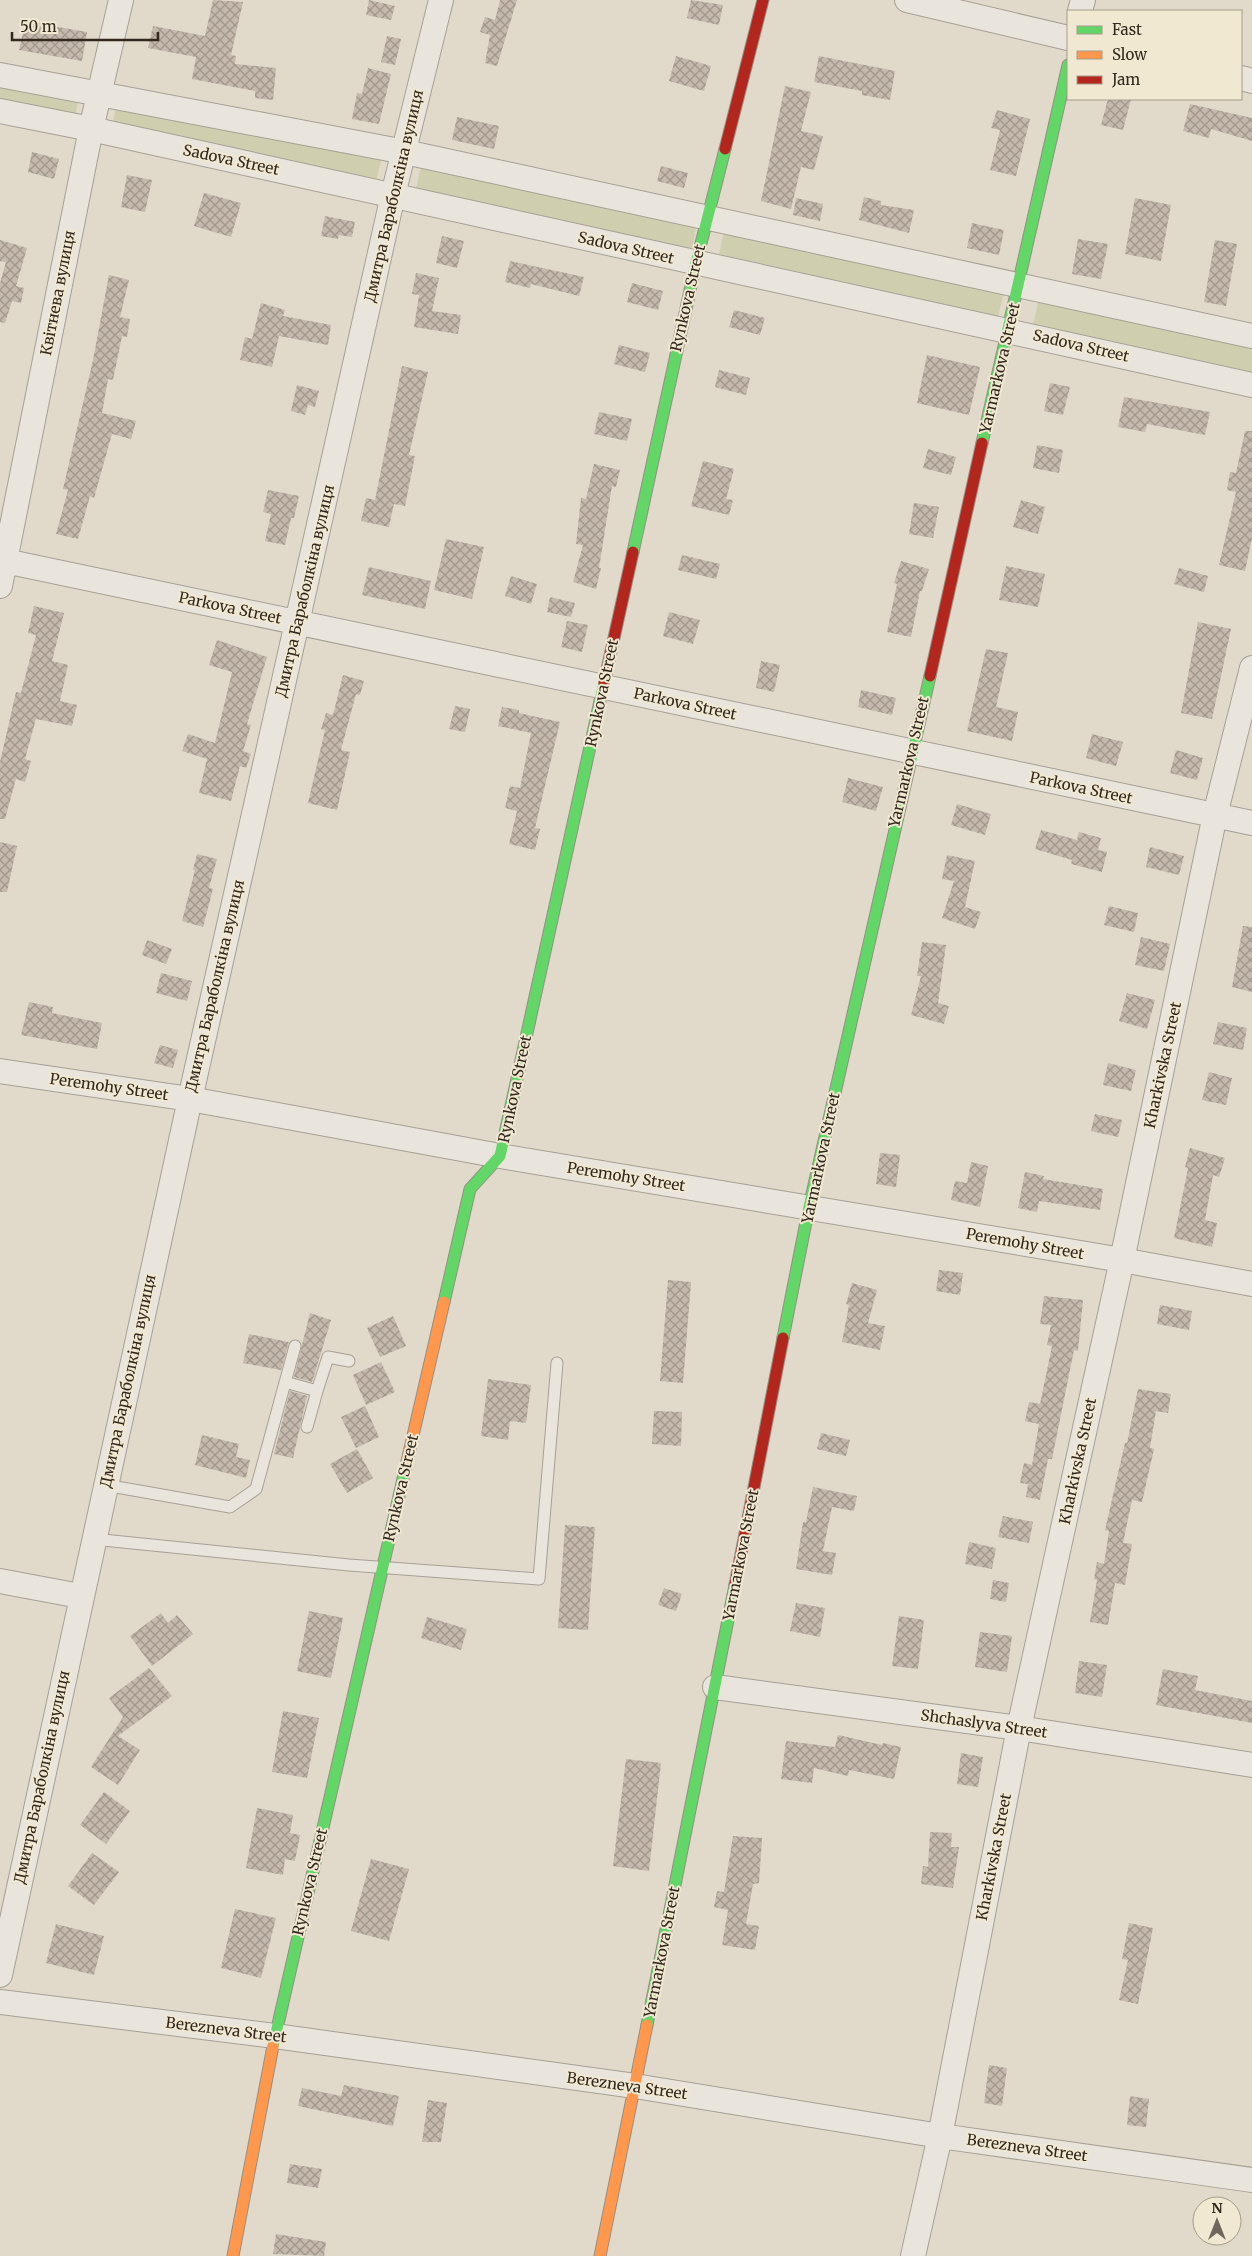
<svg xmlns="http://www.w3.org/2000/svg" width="1252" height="2256" font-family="Merriweather,serif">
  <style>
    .green { fill: #cfcfaf }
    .building { fill: url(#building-cross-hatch) }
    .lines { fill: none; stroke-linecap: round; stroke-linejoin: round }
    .lane-casing { stroke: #a69f95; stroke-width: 13 }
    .street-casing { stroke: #a69f95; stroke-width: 26 }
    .fast-casing { stroke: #958f85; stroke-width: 13 }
    .slow-casing { stroke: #958f85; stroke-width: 13 }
    .jam-casing { stroke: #958f85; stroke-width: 13 }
    .lane { stroke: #eae5dc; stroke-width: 11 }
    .street { stroke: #eae5dc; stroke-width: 24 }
    .fast { stroke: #63d668; stroke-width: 11 }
    .slow { stroke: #ff974d; stroke-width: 11 }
    .jam { stroke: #b3261e; stroke-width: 11 }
    .labels { text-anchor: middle; stroke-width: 4; stroke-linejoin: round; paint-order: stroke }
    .street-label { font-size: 15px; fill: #33281e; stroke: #f1e8d2 }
  </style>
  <defs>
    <pattern id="building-cross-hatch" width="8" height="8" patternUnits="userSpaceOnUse" patternTransform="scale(1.25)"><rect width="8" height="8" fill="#c4b9ac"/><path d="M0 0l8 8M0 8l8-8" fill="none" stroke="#a0968b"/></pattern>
  </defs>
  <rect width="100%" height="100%" fill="#e1dacb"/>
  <path class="green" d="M 0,81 L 79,96 L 75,118 L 0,104 Z
    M 117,102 L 382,157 L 376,181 L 112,126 Z
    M 422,163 L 697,224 L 692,249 L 416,188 Z
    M 724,231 L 1004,293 L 998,317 L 719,254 Z
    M 1039,299 L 1252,346 L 1252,372 L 1033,324 Z"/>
  <path class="building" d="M 213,0 L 243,2 L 231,55 L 236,56 L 235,64 L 276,68 L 273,100 L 255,98 L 255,91 L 192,79 L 196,57 L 148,48 L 153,26 L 205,36 Z
    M 369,0 L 395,6 L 391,20 L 366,15 Z
    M 500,0 L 517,0 L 497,66 L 485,63 L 490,35 L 480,32 L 485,17 L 495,20 Z
    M 691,0 L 723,5 L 719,25 L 687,18 Z
    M 26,19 L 47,25 L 87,32 L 82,61 L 19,50 Z
    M 387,36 L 401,39 L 395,65 L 381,62 Z
    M 676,56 L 711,66 L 704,91 L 669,81 Z
    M 819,56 L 895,71 L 890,100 L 862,95 L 862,91 L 814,82 Z
    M 368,68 L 391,74 L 379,124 L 352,119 L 357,93 L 362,94 Z
    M 785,86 L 811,92 L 801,131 L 823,136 L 814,170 L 801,167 L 791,209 L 761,201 Z
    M 1108,99 L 1131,99 L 1123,130 L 1101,125 Z
    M 1190,104 L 1252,118 L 1252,141 L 1211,129 L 1209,138 L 1183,131 Z
    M 997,110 L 1030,119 L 1016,176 L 990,170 L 1000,130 L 991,128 Z
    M 457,117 L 499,126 L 494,149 L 452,140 Z
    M 32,152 L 59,159 L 54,179 L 28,172 Z
    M 661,166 L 688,173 L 684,188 L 657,181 Z
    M 127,175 L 152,180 L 145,212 L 121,207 Z
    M 204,193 L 241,203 L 231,237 L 194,226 Z
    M 864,197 L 881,201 L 881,205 L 914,210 L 909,233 L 859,220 Z
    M 796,198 L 823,204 L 820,221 L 793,215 Z
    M 1135,198 L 1171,205 L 1161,261 L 1125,254 Z
    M 325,216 L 355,222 L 352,237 L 339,235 L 338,239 L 321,236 Z
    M 972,223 L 1004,230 L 999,255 L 967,248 Z
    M 442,236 L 464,241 L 457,268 L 436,263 Z
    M 1078,239 L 1108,244 L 1101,279 L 1072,274 Z
    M 0,240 L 27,248 L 16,286 L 24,288 L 21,303 L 12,301 L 5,323 L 0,322 L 0,283 L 6,262 L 0,261 Z
    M 1215,240 L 1237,244 L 1226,306 L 1204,302 Z
    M 510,261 L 584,277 L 579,296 L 531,284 L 530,288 L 505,282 Z
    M 416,273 L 439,278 L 432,311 L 461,315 L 458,334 L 414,327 L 419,295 L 412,294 Z
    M 109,275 L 129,280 L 120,317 L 130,319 L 127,337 L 122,336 L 113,380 L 108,379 L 102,413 L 136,421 L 131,439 L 112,434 L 94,498 L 90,496 L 78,539 L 56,534 L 68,490 L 63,489 L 93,360 Z
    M 632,283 L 663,291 L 658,310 L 627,302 Z
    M 261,303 L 285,310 L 283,316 L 331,325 L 328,345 L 279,336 L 272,367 L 240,360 L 245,337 L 252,339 Z
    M 734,310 L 765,318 L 760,335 L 729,327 Z
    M 619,345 L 650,353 L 645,372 L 614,364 Z
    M 927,355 L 980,367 L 969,415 L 917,403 Z
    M 402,366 L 428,372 L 409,455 L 415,456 L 405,506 L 394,504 L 389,527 L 361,521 L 366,498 L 375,500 Z
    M 719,370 L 750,378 L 746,395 L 715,387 Z
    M 1050,383 L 1070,387 L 1063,415 L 1044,411 Z
    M 297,385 L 319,391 L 315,407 L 308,405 L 305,415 L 291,411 Z
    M 1124,397 L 1210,412 L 1205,435 L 1147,424 L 1145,432 L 1118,427 Z
    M 599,412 L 632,419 L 627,441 L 594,434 Z
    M 1245,431 L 1252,431 L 1252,538 L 1245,571 L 1219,565 L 1236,492 L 1227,490 L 1230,472 L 1236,473 Z
    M 1037,445 L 1063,450 L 1059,473 L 1033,468 Z
    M 928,449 L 956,457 L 951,475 L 923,468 Z
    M 703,461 L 734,469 L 726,499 L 733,500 L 729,515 L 691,506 Z
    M 594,464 L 620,470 L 616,487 L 612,486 L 599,568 L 601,568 L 596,589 L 573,582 L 583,545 L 576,544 L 581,498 L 586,499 Z
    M 268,490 L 299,496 L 294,518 L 291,518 L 285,545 L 265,541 L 271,514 L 263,512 Z
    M 1021,500 L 1045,507 L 1038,534 L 1013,527 Z
    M 914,503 L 939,507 L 933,538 L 909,534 Z
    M 446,539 L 484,547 L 472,599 L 434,590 Z
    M 682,555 L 720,564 L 716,579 L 678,570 Z
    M 901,561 L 929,569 L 922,591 L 920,591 L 911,637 L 887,632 L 897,584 L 894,583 Z
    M 1006,566 L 1045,574 L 1038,607 L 999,600 Z
    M 369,567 L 431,581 L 425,609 L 362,595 Z
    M 1179,568 L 1208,576 L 1204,592 L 1174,584 Z
    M 511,576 L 537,584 L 531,604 L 505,596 Z
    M 550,597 L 575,603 L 571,617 L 547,612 Z
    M 34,606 L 64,613 L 52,661 L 68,665 L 60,701 L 77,705 L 72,726 L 36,719 L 25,759 L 31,761 L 25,782 L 16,779 L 5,819 L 0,819 L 0,762 L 16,692 L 21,693 L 36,635 L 28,633 Z
    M 669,612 L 700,620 L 693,644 L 663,636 Z
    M 567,621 L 588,625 L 582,652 L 561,647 Z
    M 1198,622 L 1231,629 L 1212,719 L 1181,713 Z
    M 217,640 L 267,657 L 247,724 L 251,725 L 243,751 L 251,754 L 246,768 L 240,766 L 231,801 L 199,793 L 207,759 L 182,751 L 188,734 L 215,743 L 232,672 L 209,665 Z
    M 986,649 L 1008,653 L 996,707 L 1018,712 L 1012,741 L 967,731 Z
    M 761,661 L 780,665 L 774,692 L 756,688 Z
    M 343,675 L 364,681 L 360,695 L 356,694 L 341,750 L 350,752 L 337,810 L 308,803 L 325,730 L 321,729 L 326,713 L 333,715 Z
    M 861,690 L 896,698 L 892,715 L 858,707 Z
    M 455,706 L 470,709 L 465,732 L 449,729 Z
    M 502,707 L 519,710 L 519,713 L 560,722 L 535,828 L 540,829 L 535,850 L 509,844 L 517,811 L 505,808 L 510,786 L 520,788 L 531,733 L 498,726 Z
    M 1092,734 L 1123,742 L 1116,766 L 1086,758 Z
    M 1176,750 L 1203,758 L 1197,780 L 1170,773 Z
    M 848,778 L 883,787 L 876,811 L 842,802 Z
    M 957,804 L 991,814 L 985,835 L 951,825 Z
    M 1041,830 L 1077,840 L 1079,832 L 1101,838 L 1098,850 L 1107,852 L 1102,872 L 1071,864 L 1072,860 L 1035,849 Z
    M 0,842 L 17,846 L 7,892 L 0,892 Z
    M 1150,847 L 1184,856 L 1179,875 L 1146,867 Z
    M 197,854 L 217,859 L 209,888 L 213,889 L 203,927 L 182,921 L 195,870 L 193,870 Z
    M 947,855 L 975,861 L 965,907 L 981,912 L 975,929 L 942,918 L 954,881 L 942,879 Z
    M 1109,906 L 1138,913 L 1134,932 L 1104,925 Z
    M 1243,926 L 1252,927 L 1252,992 L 1232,987 Z
    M 1141,937 L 1170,944 L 1164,971 L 1135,965 Z
    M 147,940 L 172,949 L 166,964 L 142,955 Z
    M 922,942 L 946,945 L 938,1003 L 949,1006 L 944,1024 L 911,1015 L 921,976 L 917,976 Z
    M 161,973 L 192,981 L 187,1001 L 156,993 Z
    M 1127,993 L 1155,1000 L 1147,1029 L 1119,1021 Z
    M 29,1002 L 53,1007 L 52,1013 L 102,1023 L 97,1049 L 21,1035 Z
    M 1218,1022 L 1247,1028 L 1243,1050 L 1213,1044 Z
    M 160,1045 L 178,1050 L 173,1068 L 154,1063 Z
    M 1108,1063 L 1136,1070 L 1131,1091 L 1103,1085 Z
    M 1209,1072 L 1232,1078 L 1226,1105 L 1202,1100 Z
    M 1095,1114 L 1122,1120 L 1118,1137 L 1091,1131 Z
    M 1190,1148 L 1225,1158 L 1219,1177 L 1213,1175 L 1205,1220 L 1217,1223 L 1212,1247 L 1174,1238 L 1188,1168 L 1185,1167 Z
    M 880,1153 L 900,1155 L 896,1187 L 876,1184 Z
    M 971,1162 L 988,1166 L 980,1207 L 951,1200 L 955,1181 L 967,1183 Z
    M 1025,1172 L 1044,1176 L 1043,1179 L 1103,1189 L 1100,1210 L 1039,1201 L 1037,1212 L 1018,1208 Z
    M 939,1270 L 963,1273 L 960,1295 L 936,1291 Z
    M 668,1280 L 691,1282 L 683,1383 L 660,1381 Z
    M 852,1283 L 877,1290 L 868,1323 L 885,1326 L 880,1350 L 842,1342 L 849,1305 L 846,1304 Z
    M 1044,1296 L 1083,1300 L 1078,1351 L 1074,1350 L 1052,1459 L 1048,1459 L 1040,1500 L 1026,1497 L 1028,1484 L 1020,1483 L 1024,1463 L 1032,1465 L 1039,1424 L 1025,1421 L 1029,1402 L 1040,1404 L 1052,1346 L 1047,1345 L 1051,1325 L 1040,1324 Z
    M 1160,1305 L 1192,1311 L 1189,1330 L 1157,1324 Z
    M 310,1313 L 331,1320 L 312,1382 L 294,1377 Z
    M 393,1316 L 406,1346 L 380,1357 L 367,1328 Z
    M 249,1334 L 289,1342 L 281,1370 L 243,1363 Z
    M 381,1362 L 395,1392 L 366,1405 L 353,1375 Z
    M 488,1379 L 531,1385 L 526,1423 L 510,1421 L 508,1440 L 481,1436 Z
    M 1138,1389 L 1171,1394 L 1168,1413 L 1156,1411 L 1150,1448 L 1154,1449 L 1142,1502 L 1132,1500 L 1123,1543 L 1132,1544 L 1125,1585 L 1115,1583 L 1108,1625 L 1090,1622 L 1097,1580 L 1094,1579 L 1097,1562 L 1104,1564 L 1109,1531 L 1105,1530 L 1125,1443 L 1127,1443 Z
    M 290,1391 L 307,1396 L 293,1458 L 274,1454 Z
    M 365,1406 L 379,1437 L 356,1448 L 341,1417 Z
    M 654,1411 L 682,1412 L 681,1446 L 652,1444 Z
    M 821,1433 L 850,1440 L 846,1456 L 817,1449 Z
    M 202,1435 L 239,1444 L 236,1457 L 250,1460 L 246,1478 L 195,1465 Z
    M 357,1449 L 373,1478 L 347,1493 L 330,1464 Z
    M 813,1487 L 857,1496 L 854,1511 L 832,1507 L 823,1551 L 836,1553 L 832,1575 L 796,1569 L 803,1522 L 806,1522 Z
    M 1003,1516 L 1033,1522 L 1029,1543 L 998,1537 Z
    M 565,1525 L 595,1527 L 588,1630 L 558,1628 Z
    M 969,1542 L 996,1548 L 992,1569 L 965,1564 Z
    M 993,1580 L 1009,1583 L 1006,1602 L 990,1599 Z
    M 664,1588 L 682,1594 L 676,1611 L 658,1605 Z
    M 796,1603 L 825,1608 L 820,1637 L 790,1631 Z
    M 309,1611 L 343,1618 L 331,1678 L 297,1671 Z
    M 161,1613 L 168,1623 L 177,1615 L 193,1634 L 152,1666 L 130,1636 Z
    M 899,1616 L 924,1620 L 918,1669 L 892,1666 Z
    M 427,1617 L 467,1629 L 461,1650 L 421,1638 Z
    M 980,1632 L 1012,1636 L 1007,1672 L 975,1667 Z
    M 1079,1661 L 1107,1665 L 1102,1697 L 1075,1693 Z
    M 149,1668 L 172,1696 L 118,1736 L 140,1750 L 118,1785 L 91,1767 L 123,1717 L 109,1698 Z
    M 1163,1669 L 1198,1676 L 1195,1690 L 1252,1701 L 1252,1723 L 1156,1705 Z
    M 283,1711 L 319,1718 L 307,1778 L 272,1772 Z
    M 838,1735 L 882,1745 L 883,1743 L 901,1747 L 894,1779 L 849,1770 L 848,1776 L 814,1768 L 812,1783 L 781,1779 L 786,1741 L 835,1747 Z
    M 961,1753 L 983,1757 L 978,1787 L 957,1784 Z
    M 626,1759 L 661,1763 L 649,1871 L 613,1866 Z
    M 104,1792 L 130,1811 L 106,1844 L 80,1825 Z
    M 257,1808 L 293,1815 L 290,1833 L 300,1835 L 295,1861 L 285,1859 L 283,1875 L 246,1868 Z
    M 930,1832 L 952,1833 L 951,1847 L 959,1847 L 953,1888 L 921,1884 L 923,1866 L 928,1867 Z
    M 733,1836 L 762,1838 L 759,1883 L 753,1884 L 746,1924 L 759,1926 L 755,1950 L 722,1945 L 728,1910 L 714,1907 L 717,1891 L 724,1892 Z
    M 92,1853 L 119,1872 L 94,1905 L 68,1886 Z
    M 371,1859 L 409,1869 L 389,1941 L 351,1931 Z
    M 235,1909 L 276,1918 L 261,1978 L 221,1968 Z
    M 1129,1923 L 1153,1928 L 1138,2004 L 1119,2000 L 1128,1960 L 1122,1959 Z
    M 56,1924 L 104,1936 L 94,1975 L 46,1963 Z
    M 989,2065 L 1007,2068 L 1002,2106 L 984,2103 Z
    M 344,2085 L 399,2096 L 393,2126 L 298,2106 L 302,2088 L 341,2096 Z
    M 1130,2096 L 1149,2099 L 1146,2127 L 1127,2125 Z
    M 428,2100 L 447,2103 L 441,2142 L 422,2142 Z
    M 290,2164 L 322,2169 L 318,2188 L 287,2183 Z
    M 276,2234 L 326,2242 L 324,2256 L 273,2254 Z"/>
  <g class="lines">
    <g class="lane-casing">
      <path id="lane" d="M 285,1382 L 317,1391 L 328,1357 L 349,1361
        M 307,1427 L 317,1391
        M 105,1485 L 230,1507 L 256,1489 L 295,1346
        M 93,1539 L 349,1565 L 539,1579 L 557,1363"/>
    </g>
    <g class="street-casing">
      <path id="street" d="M 907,0 L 1068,38
        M 1080,11 L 1083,0
        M 0,75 L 405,152 L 1252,336
        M 1241,78 L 1252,81
        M 0,111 L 91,129 L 1252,385
        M 0,560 L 1252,823
        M 0,586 L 91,129 L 121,0
        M 0,1071 L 190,1099 L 500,1156 L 1122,1260 L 1252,1284
        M 0,1581 L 80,1596
        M 715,1687 L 1019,1728 L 1252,1765
        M 0,1975 L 190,1099 L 393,195 L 441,0
        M 0,2002 L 275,2036 L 635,2086 L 940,2136 L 1252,2180
        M 913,2256 L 940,2136 L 1019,1728 L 1122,1260 L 1215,815 L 1252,668"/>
    </g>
    <g class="fast-casing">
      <path id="fast" d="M 982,443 L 1068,65
        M 633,552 L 696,263 L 725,149
        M 444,1302 L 470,1189 L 500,1156 L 604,683
        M 783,1338 L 809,1207 L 930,676
        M 647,2025 L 735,1585
        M 273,2046 L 405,1470"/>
    </g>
    <g class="slow-casing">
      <path id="slow" d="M 405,1470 L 444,1302
        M 233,2256 L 273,2046
        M 600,2256 L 647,2025"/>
    </g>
    <g class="jam-casing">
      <path id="jam" d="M 725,149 L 763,0
        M 930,676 L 982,443
        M 604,683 L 633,552
        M 735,1585 L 783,1338"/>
    </g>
    <use href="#lane" class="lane"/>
    <use href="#street" class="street"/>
    <use href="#fast" class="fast"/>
    <use href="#slow" class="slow"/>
    <use href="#jam" class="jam"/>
  </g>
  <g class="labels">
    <g class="street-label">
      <text transform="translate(231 160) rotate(12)" y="5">Sadova Street</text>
      <text transform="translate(394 196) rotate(-77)" y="5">Дмитра Бараболкіна вулиця</text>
      <text transform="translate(626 248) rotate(13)" y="5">Sadova Street</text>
      <text transform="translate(58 293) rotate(-79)" y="5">Квітнева вулиця</text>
      <text transform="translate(688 298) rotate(-77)" y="5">Rynkova Street</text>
      <text transform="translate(1081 346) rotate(13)" y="5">Sadova Street</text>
      <text transform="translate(1000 368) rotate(-77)" y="5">Yarmarkova Street</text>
      <text transform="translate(305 591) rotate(-77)" y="5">Дмитра Бараболкіна вулиця</text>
      <text transform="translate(230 608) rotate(12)" y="5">Parkova Street</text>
      <text transform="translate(602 693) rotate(-78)" y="5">Rynkova Street</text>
      <text transform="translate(685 704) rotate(12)" y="5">Parkova Street</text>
      <text transform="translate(909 762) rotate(-77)" y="5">Yarmarkova Street</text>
      <text transform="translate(1081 788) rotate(12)" y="5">Parkova Street</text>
      <text transform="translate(215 986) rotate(-77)" y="5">Дмитра Бараболкіна вулиця</text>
      <text transform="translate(1163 1065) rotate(-78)" y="5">Kharkivska Street</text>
      <text transform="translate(109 1087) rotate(8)" y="5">Peremohy Street</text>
      <text transform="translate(515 1089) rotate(-78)" y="5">Rynkova Street</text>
      <text transform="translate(821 1158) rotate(-78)" y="5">Yarmarkova Street</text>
      <text transform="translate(626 1177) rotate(9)" y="5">Peremohy Street</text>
      <text transform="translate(1025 1244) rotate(10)" y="5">Peremohy Street</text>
      <text transform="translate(128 1381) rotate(-78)" y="5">Дмитра Бараболкіна вулиця</text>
      <text transform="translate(1078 1461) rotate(-78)" y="5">Kharkivska Street</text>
      <text transform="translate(401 1488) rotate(-77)" y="5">Rynkova Street</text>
      <text transform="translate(741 1555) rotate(-79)" y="5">Yarmarkova Street</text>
      <text transform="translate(984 1724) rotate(8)" y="5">Shchaslyva Street</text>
      <text transform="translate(42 1777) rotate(-78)" y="5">Дмитра Бараболкіна вулиця</text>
      <text transform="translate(994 1857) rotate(-79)" y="5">Kharkivska Street</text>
      <text transform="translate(310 1882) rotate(-77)" y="5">Rynkova Street</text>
      <text transform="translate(662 1952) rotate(-79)" y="5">Yarmarkova Street</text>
      <text transform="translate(226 2030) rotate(7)" y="5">Berezneva Street</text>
      <text transform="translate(627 2086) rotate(8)" y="5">Berezneva Street</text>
      <text transform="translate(1027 2148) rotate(8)" y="5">Berezneva Street</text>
    </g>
  </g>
  <rect x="1067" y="10" width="175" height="90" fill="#f1e8d2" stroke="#a59b8a"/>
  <rect x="1077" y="26" width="25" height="8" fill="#63d668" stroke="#a59b8a"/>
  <text x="1112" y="35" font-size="15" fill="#33281e">Fast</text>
  <rect x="1077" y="51" width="25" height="8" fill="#ff974d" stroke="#a59b8a"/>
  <text x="1112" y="60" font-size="15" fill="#33281e">Slow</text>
  <rect x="1077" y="76" width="25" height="8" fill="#b3261e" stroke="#a59b8a"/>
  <text x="1112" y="85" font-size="15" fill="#33281e">Jam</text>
  <g transform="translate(1217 2221)"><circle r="24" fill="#f1e8d2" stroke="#a59b8a"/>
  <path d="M0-4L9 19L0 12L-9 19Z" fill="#70665b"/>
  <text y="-8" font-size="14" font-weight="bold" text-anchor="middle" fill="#33281e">N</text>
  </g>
  <path d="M12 32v8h146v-8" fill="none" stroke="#33281e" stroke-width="2.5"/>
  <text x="20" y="32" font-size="15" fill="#33281e" stroke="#f1e8d2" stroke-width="4" paint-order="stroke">50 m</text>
</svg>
